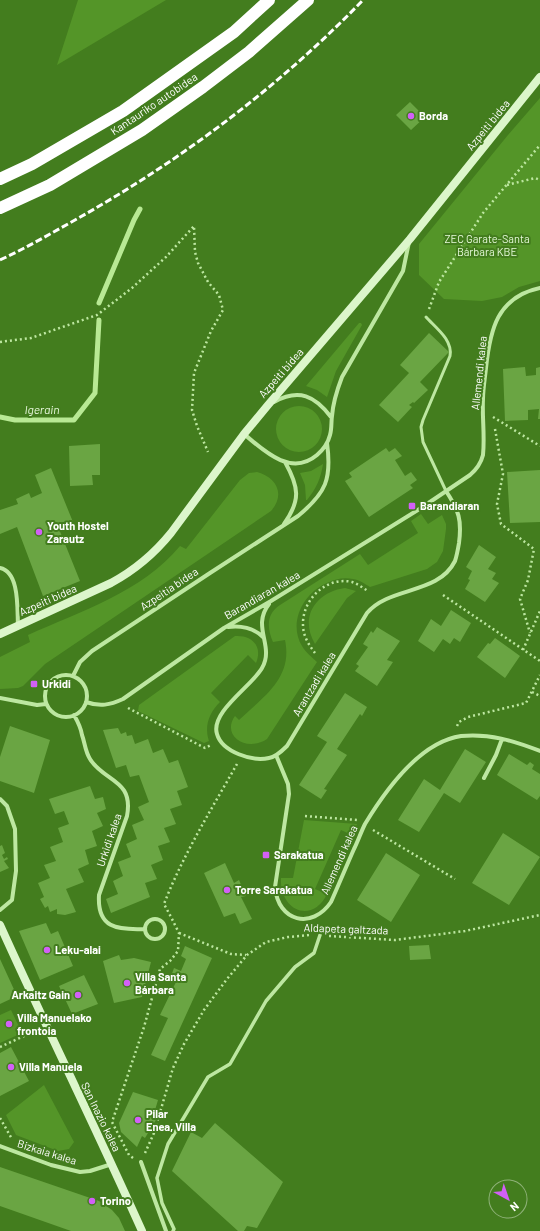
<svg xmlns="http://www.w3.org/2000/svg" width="540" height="1231" font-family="Barlow,sans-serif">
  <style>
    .green { fill: #549528 }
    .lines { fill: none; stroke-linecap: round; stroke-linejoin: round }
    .stream { stroke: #b8e994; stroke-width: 5 }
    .building { fill: #6aa543 }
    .path { stroke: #bde7a1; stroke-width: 2.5; stroke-dasharray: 2 3; stroke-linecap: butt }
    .service { stroke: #bde7a1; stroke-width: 3 }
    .pedestrian { stroke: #bde7a1; stroke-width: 3.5 }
    .minor { stroke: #bde7a1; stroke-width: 4 }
    .secondary { stroke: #dcf6cb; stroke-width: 8 }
    .motorway { stroke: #fff; stroke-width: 12 }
    .rail { stroke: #fff; stroke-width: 3; stroke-dasharray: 7 3; stroke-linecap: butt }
    .poi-dot { fill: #d260f6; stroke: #437d1e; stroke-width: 1.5 }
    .labels { text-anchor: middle; stroke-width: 4; stroke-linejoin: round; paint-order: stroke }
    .street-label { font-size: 11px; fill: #fff; stroke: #437d1e }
    .poi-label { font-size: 11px; font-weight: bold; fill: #fff; stroke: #437d1e; text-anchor: start }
    .park-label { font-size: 11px; fill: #e6f9d9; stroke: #437d1e }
    .water-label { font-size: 12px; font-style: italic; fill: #e9f9de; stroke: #437d1e }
  </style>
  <rect width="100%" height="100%" fill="#437d1e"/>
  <path class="green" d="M 78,0 L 166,0 L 57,65 Z
    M 540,98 L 540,281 L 519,287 L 502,297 L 482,301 L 444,299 L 419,275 L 419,244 L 508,135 Z
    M 359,323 L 361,323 L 362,325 L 336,371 L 327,397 L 317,390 L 306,386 Z
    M276 429a23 23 0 1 1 46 0a23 23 0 1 1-46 0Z
    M 323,464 C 321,478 316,489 307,500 L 306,500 L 305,485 L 300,473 L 311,471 Z
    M 257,472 C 276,477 286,494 271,511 L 45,664 L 23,686 L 18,688 L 0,689 L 0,657 L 30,642 L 28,635 C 81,611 142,592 180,546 L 186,549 L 240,480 L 249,473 Z
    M 421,514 L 428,524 L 442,515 L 446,524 L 446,529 L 443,551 L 437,562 L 427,569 L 370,587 C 365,584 360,580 353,579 C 344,577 335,579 327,583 C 303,593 288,623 302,646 C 306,653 312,657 317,662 L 267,739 C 246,753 221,735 235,716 L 239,720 C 264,696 293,678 285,640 L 273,642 C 267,628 266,614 280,605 L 360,554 L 368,565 L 418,533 L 411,521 Z
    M 345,588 L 356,591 L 347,598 L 315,644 C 299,617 316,592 345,588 Z
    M 235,636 C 252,635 263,646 256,663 L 248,655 L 211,693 L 220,702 C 209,713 204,726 209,741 L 204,743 L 138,711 L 139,705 Z
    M 304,820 L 357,824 L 352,835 L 341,830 L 315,889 L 327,894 C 312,925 279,910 281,878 L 293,878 Z
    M 11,1010 L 22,1033 L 0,1043 L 0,1015 Z
    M 44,1085 L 74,1142 L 69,1149 L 58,1151 L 16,1135 L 6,1115 Z"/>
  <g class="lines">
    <path class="stream" d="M 99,303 L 134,220 L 140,209
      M 0,417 L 15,420 L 74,420 L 95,393 L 99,320"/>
  </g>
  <path class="building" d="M 410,102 L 425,117 L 411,130 L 396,115 Z
    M 429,333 L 449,352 L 420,382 L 428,390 L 414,403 L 413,402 L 409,405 L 412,407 L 398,422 L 379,405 L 409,373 L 400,365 Z
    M 525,367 L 526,376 L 536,375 L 536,368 L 540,367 L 540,419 L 538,419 L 539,409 L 528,410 L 528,420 L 505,421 L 503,369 Z
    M 100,444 L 100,475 L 92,475 L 93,485 L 70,486 L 69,446 Z
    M 386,448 L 389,452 L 395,448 L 402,456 L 395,460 L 405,476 L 411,472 L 417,480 L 410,485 L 413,488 L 369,517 L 345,481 L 352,477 L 349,473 Z
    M 51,468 L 73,522 L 59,529 L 80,581 L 43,596 L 17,527 L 0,534 L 0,510 L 18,504 L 16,499 L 29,493 L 31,498 L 42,493 L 35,475 Z
    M 540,470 L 540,522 L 510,523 L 507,472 Z
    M 479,545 L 496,557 L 488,569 L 496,573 L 492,579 L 499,583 L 485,602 L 465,589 L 470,580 L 468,579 L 472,571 L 466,567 Z
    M 451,610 L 471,623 L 460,642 L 454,638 L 450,644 L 443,639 L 434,652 L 418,641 L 431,619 L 441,626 Z
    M 377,627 L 400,641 L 387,660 L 393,662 L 377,686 L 355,671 L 359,666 L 356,664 L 368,647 L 363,644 L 371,631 L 373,633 Z
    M 495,638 L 520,656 L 505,678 L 477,657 L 488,643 L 490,644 Z
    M 345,693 L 367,707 L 362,716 L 360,714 L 337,749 L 347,755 L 324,789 L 327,790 L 321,799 L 299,785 L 327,742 L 317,736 Z
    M 10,726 L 50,740 L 34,793 L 0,781 L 0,757 Z
    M 118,728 L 121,734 L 126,732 L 127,736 L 132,735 L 135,744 L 148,739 L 153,753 L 163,749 L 169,763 L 178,760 L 188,787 L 177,791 L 182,805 L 170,809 L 176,824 L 164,828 L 170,842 L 158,846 L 163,860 L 151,865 L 157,879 L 145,883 L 150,897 L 111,913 L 106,899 L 118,894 L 113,881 L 123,876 L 118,862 L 131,857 L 126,844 L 137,839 L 132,825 L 144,820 L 138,807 L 149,802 L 139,775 L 130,777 L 126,765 L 116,768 L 103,730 Z
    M 465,749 L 486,762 L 460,803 L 444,793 L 419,832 L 398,820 L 424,779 L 440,790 Z
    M 509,754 L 527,765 L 530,762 L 534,765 L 532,769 L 540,774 L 540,796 L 537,800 L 497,775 Z
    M 90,786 L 95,799 L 103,797 L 106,809 L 97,813 L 103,826 L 92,831 L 97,846 L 85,850 L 89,864 L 78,869 L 84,882 L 66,889 L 76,912 L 65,915 L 57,914 L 57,909 L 50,912 L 48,906 L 45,908 L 40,899 L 44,897 L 38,883 L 50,878 L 44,865 L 56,861 L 50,847 L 63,842 L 58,828 L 69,824 L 64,811 L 55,814 L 49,799 Z
    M 503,833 L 540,857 L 509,905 L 472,883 Z
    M 2,845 L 5,853 L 2,855 L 4,859 L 7,857 L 8,859 L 4,861 L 9,868 L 0,872 L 0,846 Z
    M 386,853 L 420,875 L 391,922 L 357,900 Z
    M 225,863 L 234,883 L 239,880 L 246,896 L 241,897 L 252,919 L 240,924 L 235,913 L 224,917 L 204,873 Z
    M 46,923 L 51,934 L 58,931 L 73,966 L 40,980 L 19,931 Z
    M 429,945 L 431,959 L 410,960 L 409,946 Z
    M 185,946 L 212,958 L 165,1061 L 151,1055 L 168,1018 L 160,1015 L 176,982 L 170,979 L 174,968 L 181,971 L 186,959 L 181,956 Z
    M 119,955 L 121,960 L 134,958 L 151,962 L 142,997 L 114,1003 L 103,961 Z
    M 0,959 L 17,996 L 0,1004 Z
    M 84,975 L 98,1004 L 72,1014 L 59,986 Z
    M 11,1047 L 29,1081 L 0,1096 L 0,1053 Z
    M 133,1092 L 158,1100 L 153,1117 L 157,1118 L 145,1138 L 142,1136 L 137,1147 L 121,1132 L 119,1123 Z
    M 215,1123 L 283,1182 L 257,1228 L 247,1226 L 244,1231 L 238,1231 L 172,1171 L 191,1132 L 202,1138 Z
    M 0,1167 L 99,1201 L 112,1210 L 119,1218 L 125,1231 L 71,1231 L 0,1206 Z"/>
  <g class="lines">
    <path class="path" d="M 507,185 L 535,178 L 540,180
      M 429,309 L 439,282 L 483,213 L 540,145
      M 0,342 L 31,338 L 97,315 L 132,288 L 166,257 L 194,226 L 195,252 L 198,263 L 208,282 L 219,295 L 223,310 L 211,331 L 194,373 L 192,410 L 197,426 L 208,452
      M 493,417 L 540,446
      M 495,429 L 503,474 L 497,504 L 501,524 L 534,549 L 528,580 L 520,599 L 530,633
      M 443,595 L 540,661
      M 523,650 L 540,611
      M 315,653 C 309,645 303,636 303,625 C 302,600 326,576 352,582 C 358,584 363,588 368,591
      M 532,692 L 540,696
      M 128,708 L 205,748 L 211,745
      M 457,726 L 459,722 L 468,717 L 526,703 L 540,675
      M 305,816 L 357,820
      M 373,830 L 455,879
      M 179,933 L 231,954 L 246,955
      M 329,936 L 395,940 L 465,931 L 540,915
      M 0,1047 L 35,1031
      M 0,1118 L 12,1139
      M 145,1153 L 154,1133 L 173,1068 L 184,1044 L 204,1010 L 227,979 L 247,955 L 266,942 L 288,937 L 310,935
      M 133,1158 L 129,1155 L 112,1122 L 144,1027 L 160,969 L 170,961 L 178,951 L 179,933 L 171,917 L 164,904 C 183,855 211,810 237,764"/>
    <path class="service" d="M 426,317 C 436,328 453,340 450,356 L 423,420 L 421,427 L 423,442 L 446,491"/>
    <path class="pedestrian" d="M 173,1231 L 174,1229 L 162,1203 L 157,1178 L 168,1144 L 208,1077 L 230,1064 L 266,1001 L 295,967 L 314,953 L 320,935"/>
    <path class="minor" d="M 274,402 C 299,388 315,396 331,417
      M 244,434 C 264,451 291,477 317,455 C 324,449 328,443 330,435 C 332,428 331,422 332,416 C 333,403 337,390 342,377 L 403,271 L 409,242
      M 284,524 C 301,500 299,487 285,462
      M 0,568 C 20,572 17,610 18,625
      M 269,604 C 251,627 275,646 262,668 C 252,686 210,712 217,734 C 222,752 253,762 269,758 C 276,757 282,751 287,746 L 367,613 C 390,586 438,595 455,561 C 457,555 458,549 459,543 C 462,520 459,511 446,491
      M 228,627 C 240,625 254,628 263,637
      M45 696a21 21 0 1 1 42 0a21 21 0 1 1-42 0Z
      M 73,676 L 80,662 L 92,651 L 210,573 L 298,516 C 326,493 332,479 327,443
      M 0,698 L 37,705 L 46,704
      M 86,702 C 100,707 110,705 123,699 L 224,628 L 271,601 L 421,508 L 470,475 C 477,469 481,463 483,455 C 485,436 482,418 483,399 C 483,389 485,378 486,368 C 490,330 497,297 540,288
      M 74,715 C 78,722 81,728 82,735 C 85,743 85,751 90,759 C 104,782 134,779 127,816 L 99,895 C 97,928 117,930 144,929
      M 276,755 L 288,784 L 289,794 L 275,887 C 278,922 312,930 331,902 C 339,884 346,867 354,849 C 358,841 361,832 365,824 C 385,791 420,742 461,736 C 489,733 514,741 540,751
      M 484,778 L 496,755 L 502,739
      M 0,799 L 7,806 L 15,829 L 16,871 L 12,900 L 0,910
      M145 929a10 10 0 1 1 20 0a10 10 0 1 1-20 0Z
      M 0,1146 L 51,1165 L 80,1172 L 90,1171 L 112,1164
      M 141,1162 L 166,1231"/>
    <path class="secondary" d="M 0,634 L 111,583 C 135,570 154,554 171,533 L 244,434 L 268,405 L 410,239 L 540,77
      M 0,925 C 46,1027 96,1128 142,1231"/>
    <path class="motorway" d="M 0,179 L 32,164 L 123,111 L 234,32 L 269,0
      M 0,208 L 50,185 L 142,130 L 203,87 L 249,52 L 308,0"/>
    <path class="rail" d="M 0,260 C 26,248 50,234 75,220 C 180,161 279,87 363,0"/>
  </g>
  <g class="poi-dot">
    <circle cx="411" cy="116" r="4"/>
    <rect x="408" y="502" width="8" height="8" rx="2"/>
    <circle cx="39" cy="532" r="4"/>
    <rect x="30" y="680" width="8" height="8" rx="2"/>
    <rect x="262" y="851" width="8" height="8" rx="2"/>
    <circle cx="227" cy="890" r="4"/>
    <circle cx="47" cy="950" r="4"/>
    <circle cx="127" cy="983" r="4"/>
    <circle cx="78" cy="995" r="4"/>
    <circle cx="9" cy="1024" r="4"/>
    <circle cx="11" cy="1067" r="4"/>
    <circle cx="138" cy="1120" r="4"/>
    <circle cx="92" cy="1201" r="4"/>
  </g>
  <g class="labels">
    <g class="street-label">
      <text transform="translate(154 104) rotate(-34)" y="4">Kantauriko autobidea</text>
      <text transform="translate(488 125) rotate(-51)" y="4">Azpeiti bidea</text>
      <text transform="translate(281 373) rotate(-49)" y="4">Azpeiti bidea</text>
      <text transform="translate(479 373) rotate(-84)" y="4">Allemendi kalea</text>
      <text transform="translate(169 589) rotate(-34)" y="4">Azpeitia bidea</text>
      <text transform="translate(262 595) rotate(-30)" y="4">Barandiaran kalea</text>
      <text transform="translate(48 600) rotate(-24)" y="4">Azpeiti bidea</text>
      <text transform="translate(314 684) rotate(-59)" y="4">Arantzadi kalea</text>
      <text transform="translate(109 840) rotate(-71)" y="4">Urkidi kalea</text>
      <text transform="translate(339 860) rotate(-66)" y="4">Allemendi kalea</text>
      <text transform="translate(346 929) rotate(2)" y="4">Aldapeta galtzada</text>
      <text transform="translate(101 1117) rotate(64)" y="4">San Inazio kalea</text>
      <text transform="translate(47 1152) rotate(17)" y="4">Bizkaia kalea</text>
    </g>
    <g class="poi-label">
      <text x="419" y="120">Borda</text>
      <text x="420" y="510">Barandiaran</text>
      <text x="47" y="530">Youth Hostel<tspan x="47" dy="13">Zarautz</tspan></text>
      <text x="42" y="688">Urkidi</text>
      <text x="274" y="859">Sarakatua</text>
      <text x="235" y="894">Torre Sarakatua</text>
      <text x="55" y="954">Leku-alai</text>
      <text x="135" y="981">Villa Santa<tspan x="135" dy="13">Bárbara</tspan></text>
      <text x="70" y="999" text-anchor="end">Arkaitz Gain</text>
      <text x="17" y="1022">Villa Manuelako<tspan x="17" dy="13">frontoia</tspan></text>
      <text x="19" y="1071">Villa Manuela</text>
      <text x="146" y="1118">Pilar<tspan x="146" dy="13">Enea, Villa</tspan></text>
      <text x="100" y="1205">Torino</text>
    </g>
    <g class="park-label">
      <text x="487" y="243">ZEC Garate-Santa<tspan x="487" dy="13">Bárbara KBE</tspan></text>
    </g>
    <g class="water-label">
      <text x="42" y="414">Igerain</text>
    </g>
  </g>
  <g transform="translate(508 1199) rotate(140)"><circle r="19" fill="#437d1e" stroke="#8eb178"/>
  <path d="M0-3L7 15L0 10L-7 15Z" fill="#d260f6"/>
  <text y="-6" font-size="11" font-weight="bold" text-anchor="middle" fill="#ffffff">N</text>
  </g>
</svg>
